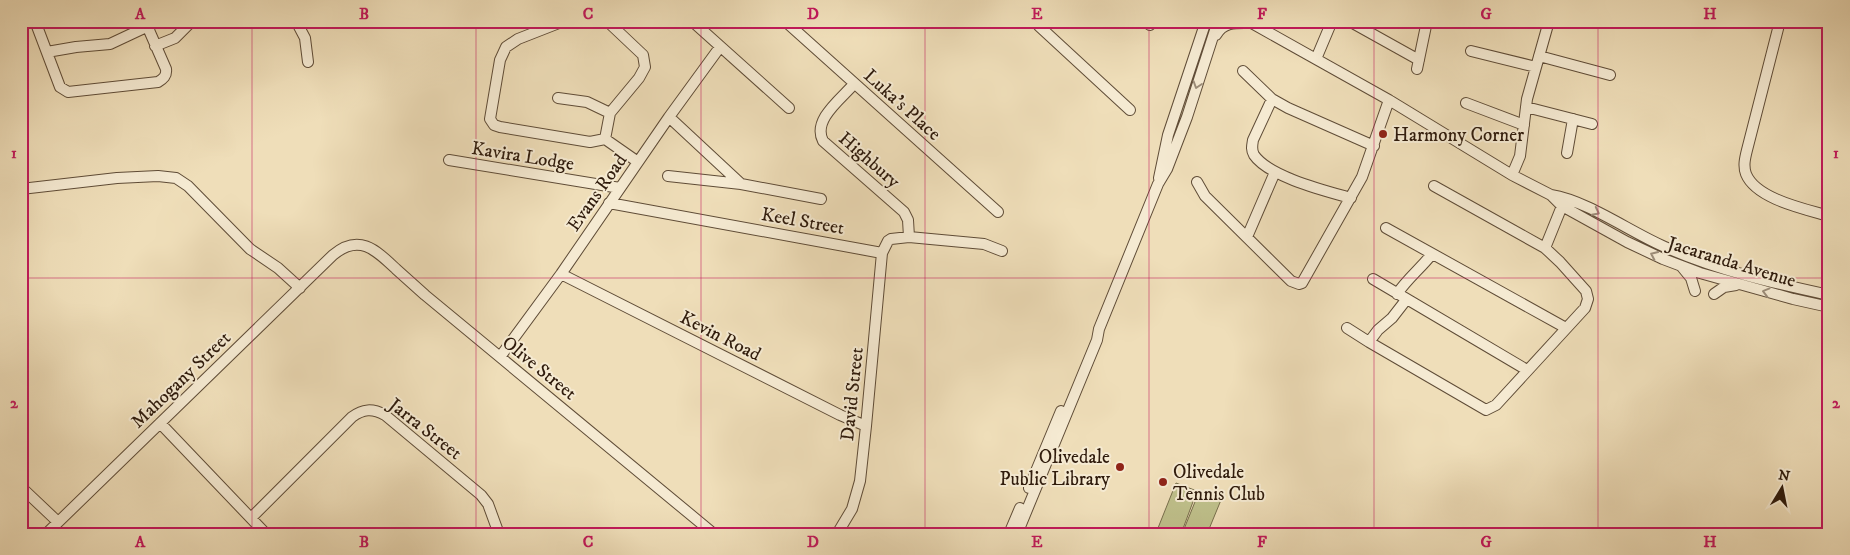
<svg xmlns="http://www.w3.org/2000/svg" width="1850" height="555" font-family="'IM FELL DW Pica',serif">
  <style>
    .green { fill: #bfc08b; stroke: #776e4c }
    .lines { fill: none; stroke-linecap: round; stroke-linejoin: round }
    .minor-casing { stroke: #5f4c37; stroke-width: 12 }
    .minor { stroke: #f5ead2; stroke-width: 10 }
    .oneway { stroke: #9c8d79 }
    .grid { fill: none; stroke: #c2185b; stroke-width: 1; stroke-opacity: 0.55 }
    .poi-dot { fill: #8f2418; stroke: #f5ead2; stroke-width: 2 }
    .labels { text-anchor: middle; stroke-width: 4; stroke-linejoin: round; paint-order: stroke }
    .street-label { font-size: 19px; fill: #2f1b0c; stroke: #f5ead2 }
    .poi-label { font-size: 19px; fill: #2f1b0c; stroke: #f5ead2; text-anchor: start }
    .neatline { fill: none; stroke: #c2185b; stroke-width: 2 }
    .grid-label { font-size: 16px; text-anchor: middle; font-weight: bold; fill: #c2185b }
  </style>
  <rect width="100%" height="100%" fill="#efdeb9"/>
  <filter id="stains"><feTurbulence type="fractalNoise" baseFrequency=".004" numOctaves="4"/><feColorMatrix values="0 0 0 0 .2 0 0 0 0 .09 0 0 0 0 .02 0 0 0 .5 -.17"/></filter>
  <radialGradient id="worn" r=".72"><stop offset=".6" stop-color="#630" stop-opacity="0"/><stop offset="1" stop-color="#630" stop-opacity=".3"/></radialGradient>
  <path class="green" d="M 1176,483 L 1197,491 L 1181,534 L 1174,534 L 1158,528 Z
    M 1199,492 L 1221,500 L 1207,534 L 1182,534 Z"/>
  <g class="lines">
    <g class="minor-casing">
      <path id="minor" d="M 35,21 L 60,87 L 68,92 L 158,82 C 163,79 167,76 166,69 L 145,21
        M 296,21 L 305,38 L 308,62
        M 564,21 L 518,39 L 506,47 L 500,60 L 490,119 L 494,125 L 500,127 L 590,142 L 605,139
        M 692,21 L 789,108
        M 785,21 L 998,212
        M 1037,21 L 1039,26 L 1130,110
        M 1145,21 L 1150,25
        M 1248,21 L 1389,100 L 1512,175 L 1551,195 L 1562,206 L 1627,242 L 1663,259 L 1700,273 L 1793,299 L 1829,307
        M 1349,21 L 1419,60
        M 1619,21 L 1620,22
        M 1780,21 L 1747,150 C 1745,158 1743,166 1746,174 C 1756,199 1805,209 1829,216
        M 1216,35 C 1224,21 1237,23 1252,23
        M 155,46 L 175,38 L 192,21
        M 1471,51 L 1536,67
        M 47,52 L 76,47 L 110,44 L 159,21
        M 1539,56 L 1610,75
        M 1316,59 L 1332,21
        M 1417,69 L 1427,21
        M 1243,71 L 1272,99 L 1288,108 L 1374,146
        M 854,84 C 841,99 812,120 823,141 L 904,212 L 908,220 L 909,237
        M 558,98 L 587,102 L 610,113
        M 1272,99 L 1253,140 C 1252,146 1251,150 1254,155 C 1269,177 1326,191 1351,198
        M 1466,103 L 1524,125
        M 1526,107 L 1592,124
        M 669,117 L 741,184
        M 605,139 L 610,113 L 639,78 L 645,67 L 643,55 L 607,21
        M 605,139 L 638,162
        M 1567,153 L 1573,119
        M 449,160 L 620,188
        M 1512,175 L 1520,156 L 1527,99 L 1549,21
        M 668,176 L 741,184 L 821,199
        M 1159,178 L 1168,135 L 1206,21
        M 1197,182 L 1205,196 L 1291,281 L 1299,284 L 1302,283 L 1362,177 L 1389,100
        M 21,189 L 117,178 L 158,176 L 176,178 L 188,186 L 250,249 L 278,268 L 300,288
        M 1551,195 C 1588,201 1630,232 1665,247 C 1717,270 1773,283 1829,295
        M 609,203 L 882,253
        M 1386,228 L 1566,328
        M 1247,237 L 1275,172
        M 1545,248 L 1562,206
        M 1682,267 L 1691,278 L 1695,291
        M 561,274 L 840,415 L 866,426
        M 1373,279 L 1527,370
        M 1397,294 C 1407,279 1421,268 1432,254
        M 1714,294 L 1724,287 L 1736,285
        M 1347,328 L 1369,342 L 1486,410 L 1496,405 L 1585,308 L 1588,299 L 1586,291 L 1560,262 L 1545,248 L 1434,186
        M 1369,342 L 1378,330 L 1392,318 L 1406,300
        M 500,357 L 561,274 L 669,117 L 720,47
        M 160,423 L 266,534
        M 21,487 L 58,522
        M 1029,488 L 1061,411
        M 252,517 L 352,417 C 363,409 372,408 385,415 L 481,495 L 488,504 L 499,534
        M 46,534 L 333,255 C 359,233 376,250 396,269 C 406,278 416,287 425,295 L 714,534
        M 837,534 L 852,509 L 860,481 L 866,426 L 882,253 L 888,241 L 891,239 L 909,237 L 984,244 L 1002,251
        M 1009,534 L 1020,508
        M 1017,534 L 1097,340 L 1099,329 L 1158,184 L 1167,169 L 1187,117 L 1218,21"/>
    </g>
    <use href="#minor" class="minor"/>
  </g>
  <defs><path id="oneway-chevron" d="M-2-3.5L2.5 0L-2 3.5" fill="none" stroke-width="1.6" stroke-linecap="round" stroke-linejoin="round" transform="scale(1.25)"/></defs>
  <g class="oneway">
    <use href="#oneway-chevron" transform="translate(1197 85) rotate(108)"/>
    <use href="#oneway-chevron" transform="translate(1596 212) rotate(27)"/>
    <use href="#oneway-chevron" transform="translate(1654 255) rotate(-155)"/>
    <use href="#oneway-chevron" transform="translate(1766 292) rotate(-165)"/>
  </g>
  <path class="grid" d="M 252,21 L 252,534M 476,21 L 476,534M 701,21 L 701,534M 925,21 L 925,534M 1149,21 L 1149,534M 1374,21 L 1374,534M 1598,21 L 1598,534M 21,278 L 1829,278"/>
  <g class="poi-dot">
    <circle cx="1383" cy="134" r="5"/>
    <circle cx="1120" cy="467" r="5"/>
    <circle cx="1163" cy="482" r="5"/>
  </g>
  <g class="labels">
    <g class="street-label">
      <text transform="translate(903 104) rotate(42)" y="7">Luka's Place</text>
      <text transform="translate(523 155) rotate(9)" y="7">Kavira Lodge</text>
      <text transform="translate(870 159) rotate(41)" y="7">Highbury</text>
      <text transform="translate(596 192) rotate(-55)" y="7">Evans Road</text>
      <text transform="translate(803 220) rotate(10)" y="7">Keel Street</text>
      <text transform="translate(1732 261) rotate(17)" y="7">Jacaranda Avenue</text>
      <text transform="translate(721 335) rotate(27)" y="7">Kevin Road</text>
      <text transform="translate(540 367) rotate(39)" y="7">Olive Street</text>
      <text transform="translate(180 379) rotate(-44)" y="7">Mahogany Street</text>
      <text transform="translate(851 394) rotate(-84)" y="7">David Street</text>
      <text transform="translate(426 428) rotate(38)" y="7">Jarra Street</text>
    </g>
    <g class="poi-label">
      <text x="1393" y="141">Harmony Corner</text>
      <text x="1110" y="463" text-anchor="end">Olivedale<tspan x="1110" dy="22">Public Library</tspan></text>
      <text x="1173" y="478">Olivedale<tspan x="1173" dy="22">Tennis Club</tspan></text>
    </g>
  </g>
  <rect width="1850" height="555" fill="none" stroke="#efdeb9" stroke-width="55"/>
  <g transform="translate(1782 488) rotate(10)" stroke="#f5ead2" stroke-width="4" paint-order="stroke">
  <path d="M0-4L9 19L0 12L-9 19Z" fill="#2f1b0c"/>
  <text y="-8" font-size="14" font-weight="bold" text-anchor="middle" fill="#2f1b0c">N</text>
  </g>
  <rect x="28" y="28" width="1794" height="500" class="neatline"/>
  <g class="grid-label">
    <text x="140" y="19">A</text>
    <text x="364" y="19">B</text>
    <text x="588" y="19">C</text>
    <text x="813" y="19">D</text>
    <text x="1037" y="19">E</text>
    <text x="1262" y="19">F</text>
    <text x="1486" y="19">G</text>
    <text x="1710" y="19">H</text>
    <text x="14" y="158">1</text>
    <text x="1836" y="158">1</text>
    <text x="14" y="408">2</text>
    <text x="1836" y="408">2</text>
    <text x="140" y="547">A</text>
    <text x="364" y="547">B</text>
    <text x="588" y="547">C</text>
    <text x="813" y="547">D</text>
    <text x="1037" y="547">E</text>
    <text x="1262" y="547">F</text>
    <text x="1486" y="547">G</text>
    <text x="1710" y="547">H</text>
  </g>
  <rect width="100%" height="100%" filter="url(#stains)"/>
  <rect width="100%" height="100%" fill="url(#worn)"/>
</svg>
